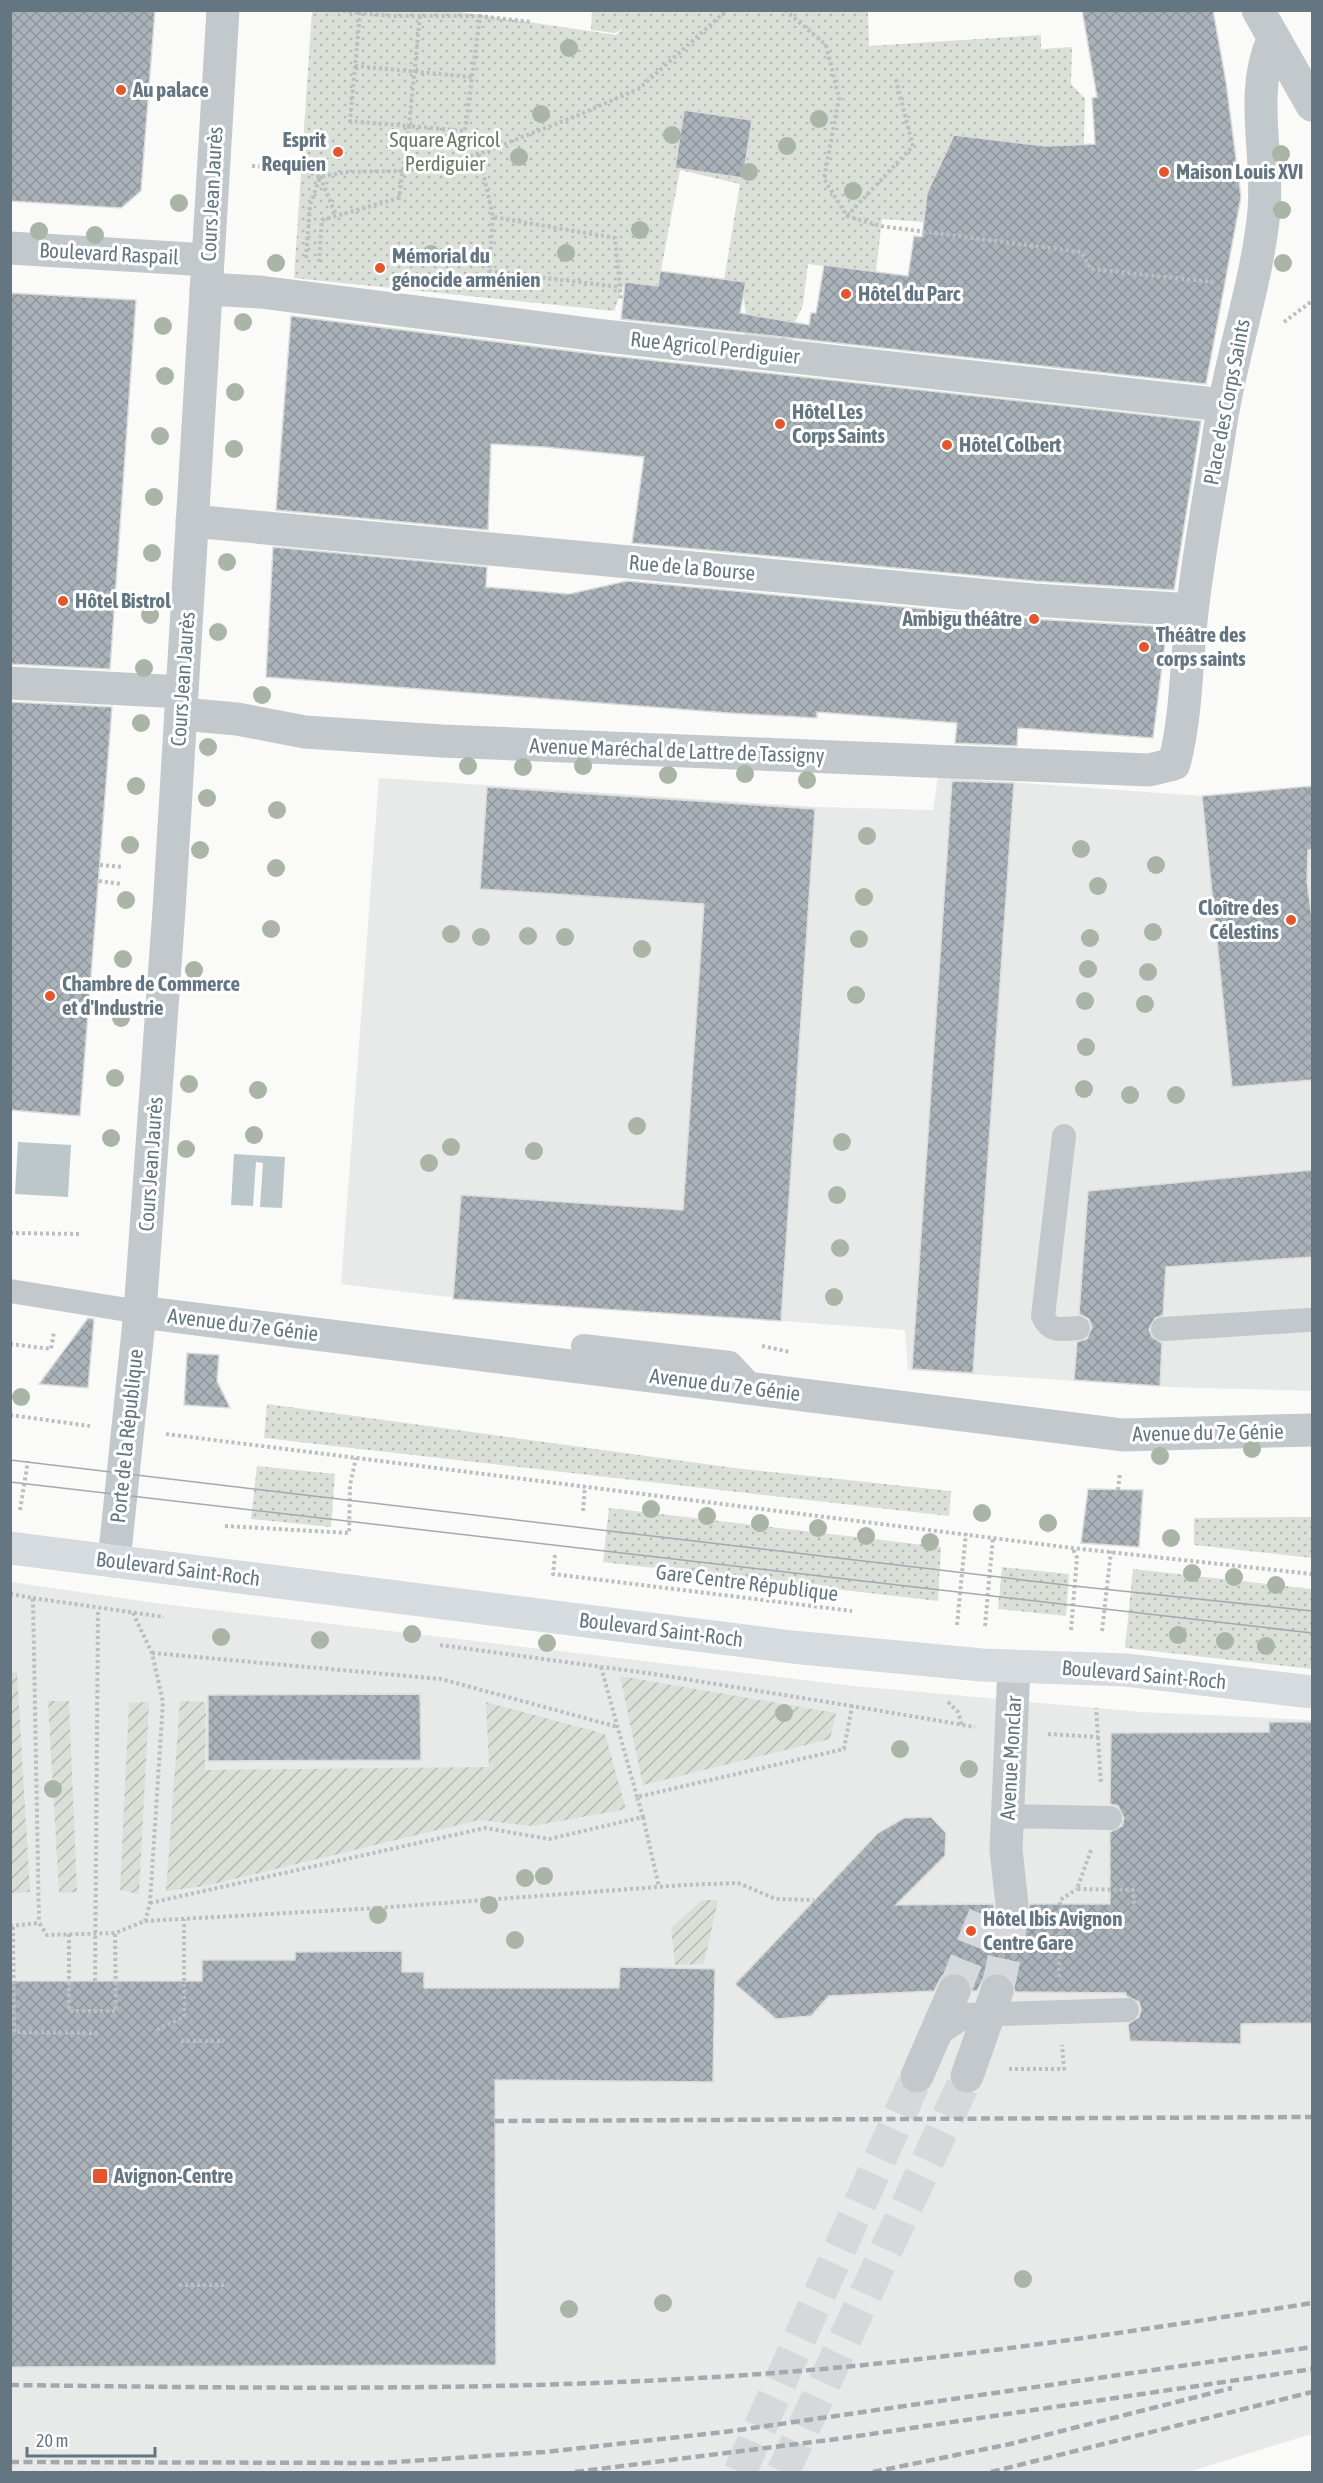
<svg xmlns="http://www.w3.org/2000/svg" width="1323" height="2483" font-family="'Asap Condensed',sans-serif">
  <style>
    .built { fill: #e8e9e9 }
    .grass { fill: url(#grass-dots) }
    .garden { fill: url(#garden-furrows) }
    .water { fill: #bbc7cb }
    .building { fill: url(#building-cross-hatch); stroke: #dcdcda; stroke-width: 1.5 }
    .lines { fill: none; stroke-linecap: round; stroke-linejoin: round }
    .tertiary-tunnel { stroke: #d5d9db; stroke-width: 33; stroke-dasharray: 33 16; stroke-linecap: butt }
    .path { stroke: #bbbfc2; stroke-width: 4; stroke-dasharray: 3 3; stroke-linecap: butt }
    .service { stroke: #c3c8cc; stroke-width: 24 }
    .pedestrian { stroke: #c3c8cc; stroke-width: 33 }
    .minor { stroke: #c3c8cc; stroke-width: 33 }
    .tertiary { stroke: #c3c8cc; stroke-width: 33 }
    .primary { stroke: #d6dbdf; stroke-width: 33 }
    .tram { stroke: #a2aab0; stroke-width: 1.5 }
    .rail { stroke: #a2aab0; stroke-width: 4.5; stroke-dasharray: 9 4.5; stroke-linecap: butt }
    .tree { fill: #aab4a7 }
    .poi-dot { fill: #e4572e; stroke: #fff; stroke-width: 2 }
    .labels { text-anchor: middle; stroke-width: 6; stroke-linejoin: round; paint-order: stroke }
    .poi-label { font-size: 21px; font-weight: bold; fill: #657683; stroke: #fff; text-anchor: start }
    .park-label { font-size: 21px; fill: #687a64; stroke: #fff }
    .street-label { font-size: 21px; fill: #657683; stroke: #fff }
  </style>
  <defs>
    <pattern id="grass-dots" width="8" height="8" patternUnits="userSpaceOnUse" patternTransform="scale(1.5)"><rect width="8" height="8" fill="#dadfd7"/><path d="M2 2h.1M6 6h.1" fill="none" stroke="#b4b9b4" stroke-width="1.8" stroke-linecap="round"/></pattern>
    <pattern id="garden-furrows" width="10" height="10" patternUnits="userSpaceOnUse" patternTransform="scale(1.5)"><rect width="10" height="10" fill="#dadfd7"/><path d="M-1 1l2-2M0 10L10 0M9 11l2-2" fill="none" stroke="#b4b9b4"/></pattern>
    <pattern id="building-cross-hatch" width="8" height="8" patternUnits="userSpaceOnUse" patternTransform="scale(1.5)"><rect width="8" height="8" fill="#aab3b9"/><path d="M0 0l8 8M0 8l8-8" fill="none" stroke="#8e969c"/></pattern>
  </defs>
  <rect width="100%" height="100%" fill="#fafaf8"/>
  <path class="built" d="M 938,777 L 1202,796 L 1312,786 L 1312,1391 L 1170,1387 L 908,1370 L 905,1330 L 439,1296 L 341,1284 L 379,778 L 818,807 L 933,810 Z
    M 11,1582 L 155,1603 L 854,1686 L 1142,1712 L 1312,1720 L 1312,2434 L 1188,2472 L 11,2472 Z"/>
  <path class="grass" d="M 868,10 L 869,46 L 1041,35 L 1041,49 L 1072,47 L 1071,84 L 1085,98 L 1084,144 L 1046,146 L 954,135 L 927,193 L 924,222 L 882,219 L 876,272 L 808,264 L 803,305 L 795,322 L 791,347 L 743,342 L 746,313 L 743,296 L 724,280 L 740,184 L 680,170 L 658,286 L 625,282 L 614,311 L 294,278 L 312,11 L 453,11 L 616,35 L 623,29 L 615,33 L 591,30 L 592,11 Z
    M 267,1404 L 734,1468 L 951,1491 L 949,1516 L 264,1438 Z
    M 257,1466 L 335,1474 L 331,1527 L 251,1519 Z
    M 609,1508 L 941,1547 L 938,1601 L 603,1562 Z
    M 1312,1517 L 1312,1558 L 1194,1545 L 1194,1518 Z
    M 1002,1567 L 1069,1574 L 1066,1616 L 998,1609 Z
    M 1133,1569 L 1312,1589 L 1312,1669 L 1125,1648 Z"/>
  <path class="garden" d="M 10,1672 L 17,1672 L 30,1892 L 11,1893 Z
    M 620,1676 L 836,1713 L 830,1739 L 643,1785 Z
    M 48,1701 L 69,1701 L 77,1892 L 59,1893 Z
    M 180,1701 L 206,1702 L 205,1770 L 489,1767 L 486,1702 L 605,1734 L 626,1809 L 533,1826 L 479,1820 L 205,1886 L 166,1891 Z
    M 149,1702 L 139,1894 L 120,1890 L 129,1703 Z
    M 702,1900 L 718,1900 L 704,1964 L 675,1965 L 671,1928 Z"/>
  <path class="water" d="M 18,1142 L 71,1145 L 68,1197 L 15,1194 Z
    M 234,1154 L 285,1157 L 282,1208 L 260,1207 L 263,1163 L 256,1162 L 253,1206 L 231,1205 Z"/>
  <path class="building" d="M 10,10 L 155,10 L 141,191 L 121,208 L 10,201 Z
    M 1082,10 L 1213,10 L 1226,82 L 1241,197 L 1206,384 L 621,319 L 625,282 L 658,286 L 660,271 L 746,282 L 740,313 L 809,325 L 811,313 L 816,313 L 824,265 L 908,276 L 914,236 L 922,237 L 927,193 L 954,135 L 1046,146 L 1095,144 L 1092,98 L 1097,97 Z
    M 684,110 L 752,120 L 743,178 L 675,168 Z
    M 10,293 L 136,300 L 110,669 L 10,664 Z
    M 291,316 L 595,354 L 1201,421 L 1174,590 L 1035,581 L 632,543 L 644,457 L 545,447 L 491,444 L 488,530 L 276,510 Z
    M 273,547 L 487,567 L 486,587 L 569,594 L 627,581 L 1032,619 L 1167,627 L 1153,738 L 1018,728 L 1017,746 L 955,743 L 957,723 L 817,712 L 817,718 L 729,713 L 266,677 Z
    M 10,702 L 112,707 L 80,1116 L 10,1110 Z
    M 952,781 L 1014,783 L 973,1373 L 912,1369 Z
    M 1312,786 L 1312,849 L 1308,850 L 1307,882 L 1312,919 L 1312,1080 L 1232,1087 L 1202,796 Z
    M 487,787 L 815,809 L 781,1321 L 453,1299 L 461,1195 L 683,1210 L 704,904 L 480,889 Z
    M 1312,1170 L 1312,1257 L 1166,1267 L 1163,1315 L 1155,1318 L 1149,1329 L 1152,1337 L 1162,1343 L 1160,1386 L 1074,1380 L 1077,1342 L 1087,1339 L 1092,1327 L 1089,1319 L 1079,1314 L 1088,1191 Z
    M 88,1318 L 94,1319 L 88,1388 L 39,1384 Z
    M 187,1353 L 219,1355 L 217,1381 L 230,1408 L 184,1405 Z
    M 1088,1489 L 1143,1490 L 1139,1547 L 1081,1543 Z
    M 420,1694 L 421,1760 L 208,1761 L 208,1695 Z
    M 1269,1722 L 1312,1722 L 1312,2023 L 1241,2024 L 1241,2044 L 1130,2041 L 1128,2024 L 1139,2017 L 1141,2009 L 1139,2002 L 1126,1996 L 1126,1993 L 1015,1992 L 1011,1978 L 1004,1974 L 994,1973 L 984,1977 L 977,1991 L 972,1991 L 969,1980 L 962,1974 L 951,1973 L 942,1976 L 934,1991 L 829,1996 L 811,2016 L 776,2019 L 735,1984 L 878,1833 L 904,1818 L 931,1817 L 946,1833 L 945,1856 L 896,1905 L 993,1904 L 997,1916 L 1004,1921 L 1013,1923 L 1024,1919 L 1030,1904 L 1110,1904 L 1110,1832 L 1122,1826 L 1124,1818 L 1118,1806 L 1110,1804 L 1111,1733 L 1269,1732 Z
    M 402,1951 L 402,1972 L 424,1972 L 424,1988 L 619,1988 L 620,1967 L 715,1969 L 713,2082 L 495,2080 L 496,2365 L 10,2367 L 10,1981 L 202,1981 L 202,1960 L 295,1960 L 295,1952 Z"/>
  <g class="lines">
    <path class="tertiary-tunnel" d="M 954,1991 L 989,1905
      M 997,1991 L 1009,1936 L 1012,1904
      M 740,2472 L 917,2076
      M 783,2472 L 967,2076"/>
    <path class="path" d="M 337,10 L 360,13
      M 785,10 L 826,45 L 839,98 L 824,179 L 847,216 L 880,226 L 1081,252 L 1091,269 L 1213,282
      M 420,16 L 409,126 L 350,121 L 360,13 L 393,16 L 480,16
      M 355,66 L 472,77
      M 479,154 L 493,217 L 615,238 L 621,300
      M 252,166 L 301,169 L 320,177 L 345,172 L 403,171 L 479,154 L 581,114 L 640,88 L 727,10
      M 320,177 L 336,215
      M 847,216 L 913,146 L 895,77
      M 493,217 L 489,271 L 619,287
      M 306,258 L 310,205 L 320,177
      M 319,262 L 322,220 L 399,198 L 409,126 L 465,131 L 480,16 L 531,22
      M 1284,322 L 1312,301
      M 100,865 L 123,867
      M 99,881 L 122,884
      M 10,1233 L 80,1234
      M 10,1344 L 51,1349 L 54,1332
      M 762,1346 L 790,1352
      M 10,1415 L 90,1426
      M 166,1434 L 1072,1548 L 1312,1574
      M 1118,1490 L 1120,1473
      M 20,1510 L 28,1461
      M 583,1511 L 585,1486
      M 225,1526 L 349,1533 L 350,1485 L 356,1458
      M 555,1555 L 553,1574 L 852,1611
      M 10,1594 L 33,1598 L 39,1923
      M 33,1598 L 164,1617
      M 133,1613 L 152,1653 L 163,1702 L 150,1903 L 145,1921
      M 957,1625 L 966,1533
      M 985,1626 L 993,1537
      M 1071,1630 L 1077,1558 L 1073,1549
      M 1102,1631 L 1111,1551
      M 440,1645 L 654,1674 L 852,1706
      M 152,1653 L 441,1679 L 618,1727
      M 601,1667 L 637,1797
      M 948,1702 L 958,1712 L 962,1726
      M 1048,1734 L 1098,1737 L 1096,1708
      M 1098,1737 L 1101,1785
      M 643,1817 L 659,1887
      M 1091,1850 L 1077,1889 L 1133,1890 L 1134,1904
      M 150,1903 L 485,1828 L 549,1839 L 643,1817 L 637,1797 L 844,1749 L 852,1706 L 975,1727
      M 10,1926 L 39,1923 L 47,1935 L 115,1933 L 145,1921 L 377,1908 L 684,1885 L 738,1883 L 776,1899 L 814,1900
      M 13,1927 L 14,2032 L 97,2033
      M 69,1934 L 69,2011 L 116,2011 L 115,1933
      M 1059,1977 L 1060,1900 L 1077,1889
      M 95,1981 L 98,1609
      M 157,2030 L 184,2017 L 184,1919
      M 181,2041 L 224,2041
      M 1009,2069 L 1064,2069 L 1062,2045
      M 179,2285 L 224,2285"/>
    <path class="service" d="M 1064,1136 L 1043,1316 C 1050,1333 1062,1329 1078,1328
      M 10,1291 L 140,1312
      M 1163,1329 L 1308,1320
      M 583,1346 L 730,1363 L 754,1389
      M 1008,1816 L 1110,1818
      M 935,2036 L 967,2015 L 1127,2010"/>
    <path class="pedestrian" d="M 206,289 L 260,292 L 597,335 L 1223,405
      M 192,521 L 1034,600 L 1192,610
      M 181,714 L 237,719 L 305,732 L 442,741 L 1149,770 L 1174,764 C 1187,715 1186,662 1192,612 C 1199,550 1211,489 1220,428 C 1231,355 1257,284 1264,211 C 1269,156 1249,92 1273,40"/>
    <path class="minor" d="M 1258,10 L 1312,105
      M 10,248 L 208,260
      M 10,683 L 182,692
      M 140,1312 L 1123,1435 L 1312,1430
      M 114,1561 L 140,1312 L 169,910 L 223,10"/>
    <path class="tertiary" d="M 1012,1904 L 1006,1850 L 1014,1667
      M 917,2076 L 954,1991
      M 967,2076 L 997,1991"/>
    <path class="primary" d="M 10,1548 L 792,1647 L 982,1665 L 1126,1670 L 1312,1692"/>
    <path class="tram" d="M 10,1460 L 1074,1586 L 1312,1611
      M 10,1482 L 1312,1633"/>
    <path class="rail" d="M 495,2121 L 1312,2117
      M 10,2385 C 256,2388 501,2392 746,2375 C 936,2362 1124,2333 1312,2303
      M 10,2462 L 381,2463 L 545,2452 L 725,2432 L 1312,2347
      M 575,2472 L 837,2439 L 1312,2369
      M 873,2472 L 1010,2444 L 1232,2388
      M 991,2472 L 1312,2392"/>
  </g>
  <g class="tree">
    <circle cx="569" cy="48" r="9"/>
    <circle cx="541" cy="114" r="9"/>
    <circle cx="819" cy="119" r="9"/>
    <circle cx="672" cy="135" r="9"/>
    <circle cx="787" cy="146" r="9"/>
    <circle cx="1281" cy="154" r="9"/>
    <circle cx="519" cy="157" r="9"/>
    <circle cx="749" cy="172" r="9"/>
    <circle cx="853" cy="191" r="9"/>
    <circle cx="179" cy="203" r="9"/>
    <circle cx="1282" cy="210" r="9"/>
    <circle cx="640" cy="230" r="9"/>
    <circle cx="39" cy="231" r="9"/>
    <circle cx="95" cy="235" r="9"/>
    <circle cx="566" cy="253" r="9"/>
    <circle cx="431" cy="254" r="9"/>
    <circle cx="276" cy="263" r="9"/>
    <circle cx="1283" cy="263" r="9"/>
    <circle cx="243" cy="322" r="9"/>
    <circle cx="163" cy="326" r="9"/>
    <circle cx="165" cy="376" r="9"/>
    <circle cx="235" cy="392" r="9"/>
    <circle cx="160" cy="436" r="9"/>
    <circle cx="234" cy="449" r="9"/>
    <circle cx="154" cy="497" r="9"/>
    <circle cx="152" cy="553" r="9"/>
    <circle cx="227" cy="562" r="9"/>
    <circle cx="150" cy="615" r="9"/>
    <circle cx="218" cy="632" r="9"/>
    <circle cx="144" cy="668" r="9"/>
    <circle cx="262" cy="695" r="9"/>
    <circle cx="141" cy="723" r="9"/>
    <circle cx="208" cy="747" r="9"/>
    <circle cx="468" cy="766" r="9"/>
    <circle cx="583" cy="766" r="9"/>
    <circle cx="523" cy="767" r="9"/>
    <circle cx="745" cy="774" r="9"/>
    <circle cx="668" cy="775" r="9"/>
    <circle cx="807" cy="780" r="9"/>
    <circle cx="136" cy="786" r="9"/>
    <circle cx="207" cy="798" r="9"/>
    <circle cx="277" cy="810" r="9"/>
    <circle cx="867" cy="836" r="9"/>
    <circle cx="130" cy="845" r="9"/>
    <circle cx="1081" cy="849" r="9"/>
    <circle cx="200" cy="850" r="9"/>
    <circle cx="1156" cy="865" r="9"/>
    <circle cx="276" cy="868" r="9"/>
    <circle cx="1098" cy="886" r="9"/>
    <circle cx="864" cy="897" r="9"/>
    <circle cx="126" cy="900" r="9"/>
    <circle cx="271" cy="929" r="9"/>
    <circle cx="1153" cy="932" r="9"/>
    <circle cx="451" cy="934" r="9"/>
    <circle cx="528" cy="936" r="9"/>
    <circle cx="481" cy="937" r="9"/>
    <circle cx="565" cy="937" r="9"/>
    <circle cx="1090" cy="938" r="9"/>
    <circle cx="859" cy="939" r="9"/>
    <circle cx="642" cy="949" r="9"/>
    <circle cx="123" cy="959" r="9"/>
    <circle cx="1088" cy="969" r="9"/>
    <circle cx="194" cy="970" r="9"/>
    <circle cx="1148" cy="972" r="9"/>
    <circle cx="856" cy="995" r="9"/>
    <circle cx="1085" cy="1001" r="9"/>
    <circle cx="1145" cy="1004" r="9"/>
    <circle cx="121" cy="1018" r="9"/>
    <circle cx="1086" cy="1047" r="9"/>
    <circle cx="115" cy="1078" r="9"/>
    <circle cx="189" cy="1084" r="9"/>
    <circle cx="1084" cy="1089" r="9"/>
    <circle cx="258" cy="1090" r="9"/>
    <circle cx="1130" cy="1095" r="9"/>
    <circle cx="1176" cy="1095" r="9"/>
    <circle cx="637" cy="1126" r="9"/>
    <circle cx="254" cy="1135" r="9"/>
    <circle cx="111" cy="1138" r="9"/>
    <circle cx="842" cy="1142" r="9"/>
    <circle cx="451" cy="1147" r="9"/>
    <circle cx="186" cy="1149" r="9"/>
    <circle cx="534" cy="1151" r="9"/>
    <circle cx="429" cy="1163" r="9"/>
    <circle cx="837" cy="1195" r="9"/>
    <circle cx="840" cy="1248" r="9"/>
    <circle cx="834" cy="1297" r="9"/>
    <circle cx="21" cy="1397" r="9"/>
    <circle cx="1252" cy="1449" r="9"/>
    <circle cx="1160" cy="1456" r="9"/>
    <circle cx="651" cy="1509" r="9"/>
    <circle cx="982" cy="1513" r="9"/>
    <circle cx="707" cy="1516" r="9"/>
    <circle cx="760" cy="1523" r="9"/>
    <circle cx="1048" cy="1523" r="9"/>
    <circle cx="818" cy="1528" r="9"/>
    <circle cx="866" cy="1536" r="9"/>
    <circle cx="1171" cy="1538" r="9"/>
    <circle cx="930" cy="1542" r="9"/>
    <circle cx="1192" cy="1573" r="9"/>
    <circle cx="1234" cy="1577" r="9"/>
    <circle cx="1276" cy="1585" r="9"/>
    <circle cx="412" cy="1634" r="9"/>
    <circle cx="1178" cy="1635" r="9"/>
    <circle cx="221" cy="1637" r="9"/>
    <circle cx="320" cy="1640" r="9"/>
    <circle cx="1225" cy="1641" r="9"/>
    <circle cx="547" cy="1643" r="9"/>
    <circle cx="1266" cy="1646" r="9"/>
    <circle cx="784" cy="1713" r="9"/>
    <circle cx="900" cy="1749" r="9"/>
    <circle cx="969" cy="1769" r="9"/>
    <circle cx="53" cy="1789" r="9"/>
    <circle cx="544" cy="1876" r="9"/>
    <circle cx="525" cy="1878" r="9"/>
    <circle cx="489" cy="1905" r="9"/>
    <circle cx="378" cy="1915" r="9"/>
    <circle cx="515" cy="1940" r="9"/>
    <circle cx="1023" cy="2279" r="9"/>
    <circle cx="663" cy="2303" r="9"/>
    <circle cx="569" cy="2309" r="9"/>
  </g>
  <g class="poi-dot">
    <circle cx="121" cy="90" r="6"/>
    <circle cx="338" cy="152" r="6"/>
    <circle cx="1164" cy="172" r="6"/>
    <circle cx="380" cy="268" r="6"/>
    <circle cx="846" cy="294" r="6"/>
    <circle cx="780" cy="424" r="6"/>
    <circle cx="947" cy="445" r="6"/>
    <circle cx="63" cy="601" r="6"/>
    <circle cx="1034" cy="619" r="6"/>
    <circle cx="1144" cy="647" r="6"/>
    <circle cx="1291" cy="920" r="6"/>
    <circle cx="50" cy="996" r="6"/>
    <circle cx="971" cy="1931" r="6"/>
    <rect x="92" y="2168" width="16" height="16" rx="3"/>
  </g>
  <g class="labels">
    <g class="poi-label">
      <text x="133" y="97">Au palace</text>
      <text x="326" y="147" text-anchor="end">Esprit<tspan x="326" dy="24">Requien</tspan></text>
      <text x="1176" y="179">Maison Louis XVI</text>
      <text x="392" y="263">Mémorial du<tspan x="392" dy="24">génocide arménien</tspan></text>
      <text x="858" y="301">Hôtel du Parc</text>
      <text x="792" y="419">Hôtel Les<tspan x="792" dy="24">Corps Saints</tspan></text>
      <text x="959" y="452">Hôtel Colbert</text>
      <text x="75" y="608">Hôtel Bistrol</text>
      <text x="1022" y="626" text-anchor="end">Ambigu théâtre</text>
      <text x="1156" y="642">Théâtre des<tspan x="1156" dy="24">corps saints</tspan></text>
      <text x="1279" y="915" text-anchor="end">Cloître des<tspan x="1279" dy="24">Célestins</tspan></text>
      <text x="62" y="991">Chambre de Commerce<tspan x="62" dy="24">et d'Industrie</tspan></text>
      <text x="983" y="1926">Hôtel Ibis Avignon<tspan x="983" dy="24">Centre Gare</tspan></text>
      <text x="114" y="2183">Avignon-Centre</text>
    </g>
    <g class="park-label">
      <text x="445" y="147">Square Agricol<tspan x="445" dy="24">Perdiguier</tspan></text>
    </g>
    <g class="street-label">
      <text transform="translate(212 194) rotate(-87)" y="7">Cours Jean Jaurès</text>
      <text transform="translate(109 254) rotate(3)" y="7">Boulevard Raspail</text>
      <text transform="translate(715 348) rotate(6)" y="7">Rue Agricol Perdiguier</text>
      <text transform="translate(1227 402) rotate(-79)" y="7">Place des Corps Saints</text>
      <text transform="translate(692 568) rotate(5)" y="7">Rue de la Bourse</text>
      <text transform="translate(183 679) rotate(-86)" y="7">Cours Jean Jaurès</text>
      <text transform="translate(677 751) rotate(2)" y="7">Avenue Maréchal de Lattre de Tassigny</text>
      <text transform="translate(151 1164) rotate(-86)" y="7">Cours Jean Jaurès</text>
      <text transform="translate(243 1325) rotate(7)" y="7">Avenue du 7e Génie</text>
      <text transform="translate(725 1385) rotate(7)" y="7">Avenue du 7e Génie</text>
      <text transform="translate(1208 1433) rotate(-1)" y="7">Avenue du 7e Génie</text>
      <text transform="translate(127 1436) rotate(-84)" y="7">Porte de la République</text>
      <text transform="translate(178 1569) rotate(7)" y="7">Boulevard Saint-Roch</text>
      <text transform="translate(747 1583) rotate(7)" y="7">Gare Centre République</text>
      <text transform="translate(661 1630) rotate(7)" y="7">Boulevard Saint-Roch</text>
      <text transform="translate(1144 1675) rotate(5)" y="7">Boulevard Saint-Roch</text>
      <text transform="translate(1011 1758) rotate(-87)" y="7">Avenue Monclar</text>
    </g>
  </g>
  <rect width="1323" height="2483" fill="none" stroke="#657683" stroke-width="24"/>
  <path d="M27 2447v9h128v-9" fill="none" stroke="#657683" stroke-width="3"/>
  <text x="36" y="2447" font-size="18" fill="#657683" stroke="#ffffff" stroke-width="4.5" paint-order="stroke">20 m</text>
</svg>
